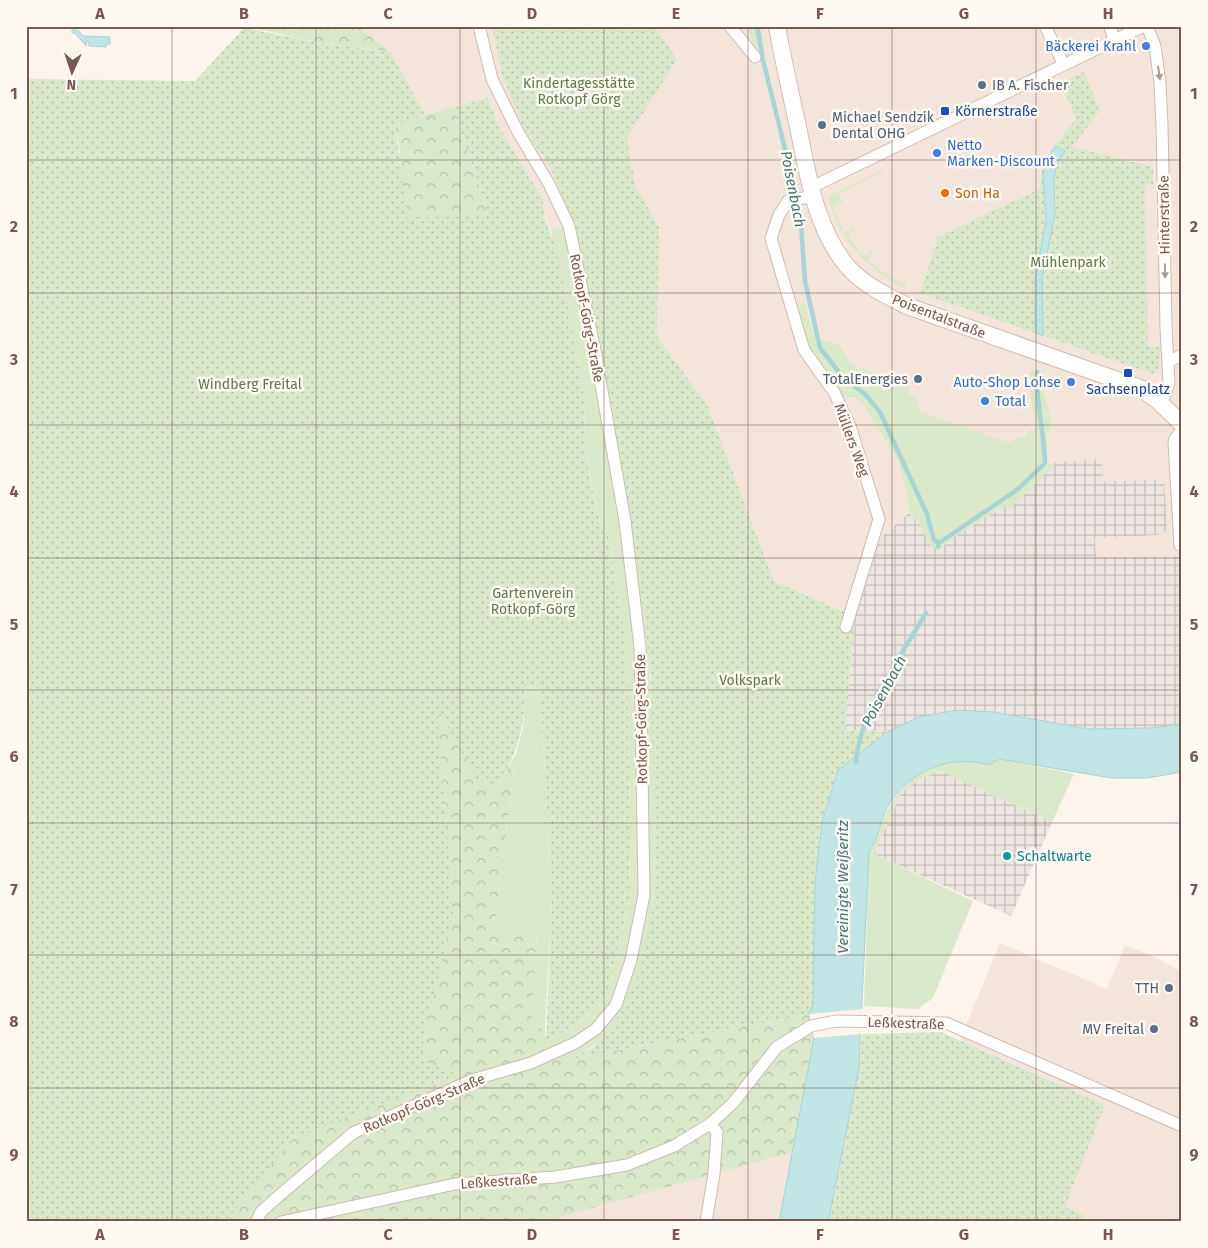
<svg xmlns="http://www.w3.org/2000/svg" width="1208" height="1248" font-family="'Fira Sans',sans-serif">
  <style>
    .residential { fill: #f3e5db }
    .industrial { fill: url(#industrial-grid) }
    .grass { fill: #dbe9cb }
    .forest { fill: url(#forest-crowns) }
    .park { fill: url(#park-dots) }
    .water { fill: #c1e4e5; stroke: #a8d4d6 }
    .pier { fill: #fcf4ed }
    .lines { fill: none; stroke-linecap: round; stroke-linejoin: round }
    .stream { stroke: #a8d4d6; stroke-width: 4.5 }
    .minor-casing { stroke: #cebbb2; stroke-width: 13 }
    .secondary-casing { stroke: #d3bdb2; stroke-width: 18 }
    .minor { stroke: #fff; stroke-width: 11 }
    .secondary { stroke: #fff; stroke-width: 16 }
    .oneway { fill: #ad9b96 }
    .grid { fill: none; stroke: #765950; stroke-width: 1; stroke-opacity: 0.55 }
    .shop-dot { fill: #3f7fe0; stroke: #fef9f3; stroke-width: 2 }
    .service-dot { fill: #5c6f8a; stroke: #fef9f3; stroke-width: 2 }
    .transit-dot { fill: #1a4fb4; stroke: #fef9f3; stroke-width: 2 }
    .food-dot { fill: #e8710a; stroke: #fef9f3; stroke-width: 2 }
    .culture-dot { fill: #0f9aa8; stroke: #fef9f3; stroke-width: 2 }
    .labels { text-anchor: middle; stroke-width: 5; stroke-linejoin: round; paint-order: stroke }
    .shop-label { font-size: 14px; fill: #366cbe; stroke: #fef9f3; text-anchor: end }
    .park-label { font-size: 14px; fill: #5d7b48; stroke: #fef9f3 }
    .service-label { font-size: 14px; fill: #4e5e75; stroke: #fef9f3; text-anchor: end }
    .transit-label { font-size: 14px; fill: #164399; stroke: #fef9f3; text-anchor: start }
    .food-label { font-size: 14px; fill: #c56008; stroke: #fef9f3; text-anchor: start }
    .street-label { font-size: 14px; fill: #765950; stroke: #fef9f3 }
    .culture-label { font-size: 14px; fill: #0d838f; stroke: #fef9f3; text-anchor: start }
    .water-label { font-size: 15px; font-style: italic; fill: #44777a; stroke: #fef9f3 }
    .neatline { fill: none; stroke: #765950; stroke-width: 2 }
    .grid-label { font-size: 16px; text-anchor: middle; font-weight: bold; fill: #765950 }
  </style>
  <defs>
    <pattern id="industrial-grid" width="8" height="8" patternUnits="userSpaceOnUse" patternTransform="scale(1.25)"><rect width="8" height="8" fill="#ece5e1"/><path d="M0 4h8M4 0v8" fill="none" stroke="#c4bdb9"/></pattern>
    <pattern id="forest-crowns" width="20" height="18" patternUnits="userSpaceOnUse" patternTransform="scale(1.25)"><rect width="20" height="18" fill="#dbe9cb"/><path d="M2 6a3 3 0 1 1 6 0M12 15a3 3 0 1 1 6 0" fill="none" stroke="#b6c0a7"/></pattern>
    <pattern id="park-dots" width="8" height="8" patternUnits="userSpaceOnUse" patternTransform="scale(1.25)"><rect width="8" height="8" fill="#dbe9cb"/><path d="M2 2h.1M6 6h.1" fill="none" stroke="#b6c0a7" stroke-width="1.8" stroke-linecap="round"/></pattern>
  </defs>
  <rect width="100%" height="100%" fill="#fcf4ed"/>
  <path class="residential" d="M 357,26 L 1182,26 L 1182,556 L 1096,559 L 1095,538 L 1159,535 L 1102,482 L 1102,459 L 1035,464 L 909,513 L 878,540 L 855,617 L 774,581 L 707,404 L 657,337 L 658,227 L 573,222 L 551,231 L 542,207 L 543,199 L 498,125 L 488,98 L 425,115 L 391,52 Z
    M 1000,943 L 1107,989 L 1125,945 L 1155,957 L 1182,972 L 1182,1222 L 1081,1222 L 1085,1215 L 1065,1207 L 1105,1105 L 960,1040 Z
    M 794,1152 L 779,1222 L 542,1222 Z"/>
  <path class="industrial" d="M 1102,459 L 1103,482 L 1164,479 L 1167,530 L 1159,535 L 1095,538 L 1096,558 L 1182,556 L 1182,724 L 1152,728 L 1088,729 L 993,712 L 919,717 L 887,732 L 845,730 L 855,617 L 878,540 L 909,513 L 919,523 L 1035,464 Z
    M 940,771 L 1052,822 L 1011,916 L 874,854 L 901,793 L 918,780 Z"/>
  <path class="grass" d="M 747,26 L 761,26 L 765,52 L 757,53 Z
    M 881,171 L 886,182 L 880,173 L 839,194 L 843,203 L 833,207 L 844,232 L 853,228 L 855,229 L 848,236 L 864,256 L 872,249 L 874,251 L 868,261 L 902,284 L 908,276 L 904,288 C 869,271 838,238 829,200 L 830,196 Z
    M 573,222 C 600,351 630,481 645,612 C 652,674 653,736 654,797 C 655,873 661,963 613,1027 C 600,1044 584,1052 566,1060 L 546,1041 L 576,1025 L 606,999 L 631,893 L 627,649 L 606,525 L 601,525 C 592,486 582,446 585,405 L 566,299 L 551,231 Z
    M 805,303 L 814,337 L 840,346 L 851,365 L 908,383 L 910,386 L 909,394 L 918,398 L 918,406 L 921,412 L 1010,443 L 1020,437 L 1025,438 L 1029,430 L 1037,430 C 1034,409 1026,390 1031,369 L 1044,374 L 1044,391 L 1052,423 L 1047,435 L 1047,464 L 1056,464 L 1012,507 L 1003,507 L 950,540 L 941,549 L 931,548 L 919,523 L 909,513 L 908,498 L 898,461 L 888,444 L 864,405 L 854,397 L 841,397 L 806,347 L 796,305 Z
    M 526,686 L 540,687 L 552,897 L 545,1031 L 532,1021 L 537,932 L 494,934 L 516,754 L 523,728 Z
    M 999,759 L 1074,774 L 1052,822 L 940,771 L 918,780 L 901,793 L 874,854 L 973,901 L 933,998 L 918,1009 L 864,1006 C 865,971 867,936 867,900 C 868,885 865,866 869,851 C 871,844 875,837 878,830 C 898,781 934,749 989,765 Z"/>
  <path class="forest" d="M 242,26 L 357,26 L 391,52 L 328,44 Z
    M 26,79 L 400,153 L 395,124 L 453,107 L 489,216 L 499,784 L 516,754 L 494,934 L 537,931 L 532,1021 L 545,1031 L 546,1041 L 566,1060 L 809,1014 L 814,1038 L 794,1152 L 542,1222 L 26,1222 Z"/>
  <path class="park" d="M 492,26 L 655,26 L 677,60 L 627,138 L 635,185 L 659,227 L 657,337 L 707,404 L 774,581 L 855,617 L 845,730 L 887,732 L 838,770 L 822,822 L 815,882 L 813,1004 L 809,1014 L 566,1060 L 592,1048 L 612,1028 L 635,984 L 645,955 L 654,898 L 655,849 L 651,675 L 636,550 L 610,398 L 573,222 L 550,167 L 525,131 L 502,75 Z
    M 244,28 L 328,44 L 391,52 L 425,115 L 395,125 L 407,218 L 489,216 L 453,107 L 488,98 L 498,125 L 543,199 C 541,217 554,237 557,254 C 568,304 577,355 585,405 C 582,445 591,486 601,525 L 606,524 L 627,649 L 631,893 L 606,999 L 576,1025 L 546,1041 L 552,897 L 540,687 L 526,686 C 523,730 521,745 499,784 L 478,781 L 437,708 L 453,914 L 419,1059 L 459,1075 L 294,1137 L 225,1222 L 26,1222 L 26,79 L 195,81 Z
    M 1084,72 L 1100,111 L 1072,147 L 1153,167 L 1153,184 L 1145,185 L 1148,347 L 1161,347 L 1158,371 L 1153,374 L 920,293 L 938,237 L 1040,189 C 1040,159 1058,141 1076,119 L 1061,82 Z
    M 941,1032 L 1105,1105 L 1065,1207 L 1085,1215 L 1081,1222 L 828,1222 L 859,1068 L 862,1034 Z"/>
  <path class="water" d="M 72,30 L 78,30 L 83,36 L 110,37 L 110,44 L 106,44 L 106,47 L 89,46 L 89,42 L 87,41 L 86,46 L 75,33 L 72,33 Z
    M 1055,146 L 1065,151 L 1056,166 L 1054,179 L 1055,216 L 1042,277 L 1043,336 L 1035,333 L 1035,278 L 1046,221 L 1043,175 L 1045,162 Z
    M 957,710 L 993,712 L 1088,729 L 1152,728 L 1182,724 L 1182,772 L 1147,778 L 1111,778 L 999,759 L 989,765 C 948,753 904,773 885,812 C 879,825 878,841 869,851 L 859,1068 L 828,1222 L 779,1222 L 814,1038 L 809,1014 L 813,1004 L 815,882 L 822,822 L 838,770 L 887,732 L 919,717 Z"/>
  <path class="pier" d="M 863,1009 L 862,1034 L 814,1038 L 809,1014 Z"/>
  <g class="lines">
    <path class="stream" d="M 757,26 L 763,60 L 800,210 L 805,281 L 820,348 L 842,376
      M 855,387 L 864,393 L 880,412 L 927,514 L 934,540 L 939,543 L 938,547
      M 939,543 L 1018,489 L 1045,463 C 1044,432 1036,402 1037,372
      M 856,762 C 860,711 901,656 926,613"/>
    <g class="minor-casing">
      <path id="minor" d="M 730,26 L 755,57
        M 1045,26 L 1064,65
        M 1110,26 L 1114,41
        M 1147,26 L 1155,46 L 1160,83 L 1162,125 L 1166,327 L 1169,383 L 1165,395 L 1158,401
        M 812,187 L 1144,26
        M 814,196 L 788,201 L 779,215 L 771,238 L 780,269 L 804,350 L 834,392 L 850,426 L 879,519 L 846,627
        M 1168,362 L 1182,355
        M 1182,430 L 1175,439 L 1174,443 L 1180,545 L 1182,545
        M 256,1222 L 261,1212 L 274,1200 L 353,1133 L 472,1080 L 531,1063 L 575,1043 L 596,1029 L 616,1005 L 631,960 L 644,895 L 640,647 L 625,521 L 595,351 L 569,226 L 549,184 L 518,132 L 492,79 L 479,26
        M 281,1222 L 455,1184 L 555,1177 L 627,1165 L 674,1146 L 710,1124 L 733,1103 L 777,1047 L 811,1026 L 836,1021 L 946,1023 L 1182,1126
        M 706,1222 L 714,1174 L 717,1132 L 710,1124"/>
    </g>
    <g class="secondary-casing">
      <path id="secondary" d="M 777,26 C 783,60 791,94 798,127 C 808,175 815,227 847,266 C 862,284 887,296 907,306 L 1140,388 L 1158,401 L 1182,424"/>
    </g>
    <use href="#minor" class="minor"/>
    <use href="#secondary" class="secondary"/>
  </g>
  <defs><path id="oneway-solid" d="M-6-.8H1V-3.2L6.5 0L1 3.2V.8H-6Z" transform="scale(1.25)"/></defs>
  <g class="oneway">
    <use href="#oneway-solid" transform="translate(1159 73) rotate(82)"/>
    <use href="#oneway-solid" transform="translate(1165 271) rotate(89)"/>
  </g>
  <path class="grid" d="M 172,26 L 172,1222M 316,26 L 316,1222M 460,26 L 460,1222M 604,26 L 604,1222M 748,26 L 748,1222M 892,26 L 892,1222M 1036,26 L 1036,1222M 26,160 L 1182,160M 26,293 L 1182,293M 26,425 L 1182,425M 26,558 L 1182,558M 26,690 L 1182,690M 26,823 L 1182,823M 26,955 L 1182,955M 26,1088 L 1182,1088"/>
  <g class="shop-dot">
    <circle cx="1146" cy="46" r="5"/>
    <circle cx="937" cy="153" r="5"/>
    <circle cx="1071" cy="382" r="5"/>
    <circle cx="985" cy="401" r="5"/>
  </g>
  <g class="service-dot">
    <circle cx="982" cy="85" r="5"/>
    <circle cx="822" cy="125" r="5"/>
    <circle cx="918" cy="379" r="5"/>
    <circle cx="1169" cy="988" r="5"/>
    <circle cx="1154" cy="1029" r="5"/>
  </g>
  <g class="transit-dot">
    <rect x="940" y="106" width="10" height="10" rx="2.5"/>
    <rect x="1123" y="368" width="10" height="10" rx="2.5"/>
  </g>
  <circle class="food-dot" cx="945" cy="193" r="5"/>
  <circle class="culture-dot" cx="1007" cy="856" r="5"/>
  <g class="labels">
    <g class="shop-label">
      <text x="1136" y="51">Bäckerei Krahl</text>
      <text x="947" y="150" text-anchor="start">Netto<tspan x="947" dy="16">Marken-Discount</tspan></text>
      <text x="1061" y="387">Auto-Shop Lohse</text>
      <text x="995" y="406" text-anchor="start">Total</text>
    </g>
    <g class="park-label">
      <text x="579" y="88">Kindertagesstätte<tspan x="579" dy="16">Rotkopf Görg</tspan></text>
      <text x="1068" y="267">Mühlenpark</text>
      <text x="250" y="389">Windberg Freital</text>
      <text x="533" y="598">Gartenverein<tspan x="533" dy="16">Rotkopf-Görg</tspan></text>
      <text x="750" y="685">Volkspark</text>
    </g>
    <g class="service-label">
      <text x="992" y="90" text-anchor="start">IB A. Fischer</text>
      <text x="832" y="122" text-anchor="start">Michael Sendzik<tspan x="832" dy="16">Dental OHG</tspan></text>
      <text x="908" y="384">TotalEnergies</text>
      <text x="1159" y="993">TTH</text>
      <text x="1144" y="1034">MV Freital</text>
    </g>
    <g class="transit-label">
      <text x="955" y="116">Körnerstraße</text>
      <text x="1128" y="394" text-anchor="middle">Sachsenplatz</text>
    </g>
    <g class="food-label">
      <text x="955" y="198">Son Ha</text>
    </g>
    <g class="street-label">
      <text transform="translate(1164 215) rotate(-91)" y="5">Hinterstraße</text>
      <text transform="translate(939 316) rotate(21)" y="5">Poisentalstraße</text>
      <text transform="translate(587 318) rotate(79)" y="5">Rotkopf-Görg-Straße</text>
      <text transform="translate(852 440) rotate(70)" y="5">Müllers Weg</text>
      <text transform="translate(641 719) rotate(-91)" y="5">Rotkopf-Görg-Straße</text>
      <text transform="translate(906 1023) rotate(2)" y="5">Leßkestraße</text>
      <text transform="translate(424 1103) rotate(-23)" y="5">Rotkopf-Görg-Straße</text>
      <text transform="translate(499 1181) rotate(-4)" y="5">Leßkestraße</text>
    </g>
    <g class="culture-label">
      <text x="1017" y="861">Schaltwarte</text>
    </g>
    <g class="water-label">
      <text transform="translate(793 189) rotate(79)" y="5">Poisenbach</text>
      <text transform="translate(884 691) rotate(-62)" y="5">Poisenbach</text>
      <text transform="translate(843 887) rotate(-90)" y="5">Vereinigte Weißeritz</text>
    </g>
  </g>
  <rect width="1208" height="1248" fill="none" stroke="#fef9f3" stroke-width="55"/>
  <g transform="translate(72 72) rotate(183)" stroke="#fef9f3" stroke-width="4" paint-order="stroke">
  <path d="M0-4L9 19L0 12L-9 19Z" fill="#765950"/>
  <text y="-8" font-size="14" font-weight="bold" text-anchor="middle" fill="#765950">N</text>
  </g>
  <rect x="28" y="28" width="1152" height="1192" class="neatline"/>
  <g class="grid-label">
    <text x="100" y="19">A</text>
    <text x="244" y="19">B</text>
    <text x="388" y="19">C</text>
    <text x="532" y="19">D</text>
    <text x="676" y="19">E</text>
    <text x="820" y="19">F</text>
    <text x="964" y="19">G</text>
    <text x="1108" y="19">H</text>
    <text x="14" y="99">1</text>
    <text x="1194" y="99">1</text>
    <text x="14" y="232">2</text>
    <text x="1194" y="232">2</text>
    <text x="14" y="365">3</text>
    <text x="1194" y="365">3</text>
    <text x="14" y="497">4</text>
    <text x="1194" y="497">4</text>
    <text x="14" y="630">5</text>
    <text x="1194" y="630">5</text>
    <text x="14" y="762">6</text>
    <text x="1194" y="762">6</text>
    <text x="14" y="895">7</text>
    <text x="1194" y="895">7</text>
    <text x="14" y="1027">8</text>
    <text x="1194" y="1027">8</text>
    <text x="14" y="1160">9</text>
    <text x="1194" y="1160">9</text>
    <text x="100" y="1240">A</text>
    <text x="244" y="1240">B</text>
    <text x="388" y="1240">C</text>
    <text x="532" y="1240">D</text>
    <text x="676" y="1240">E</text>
    <text x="820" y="1240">F</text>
    <text x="964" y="1240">G</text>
    <text x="1108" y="1240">H</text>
  </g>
</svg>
